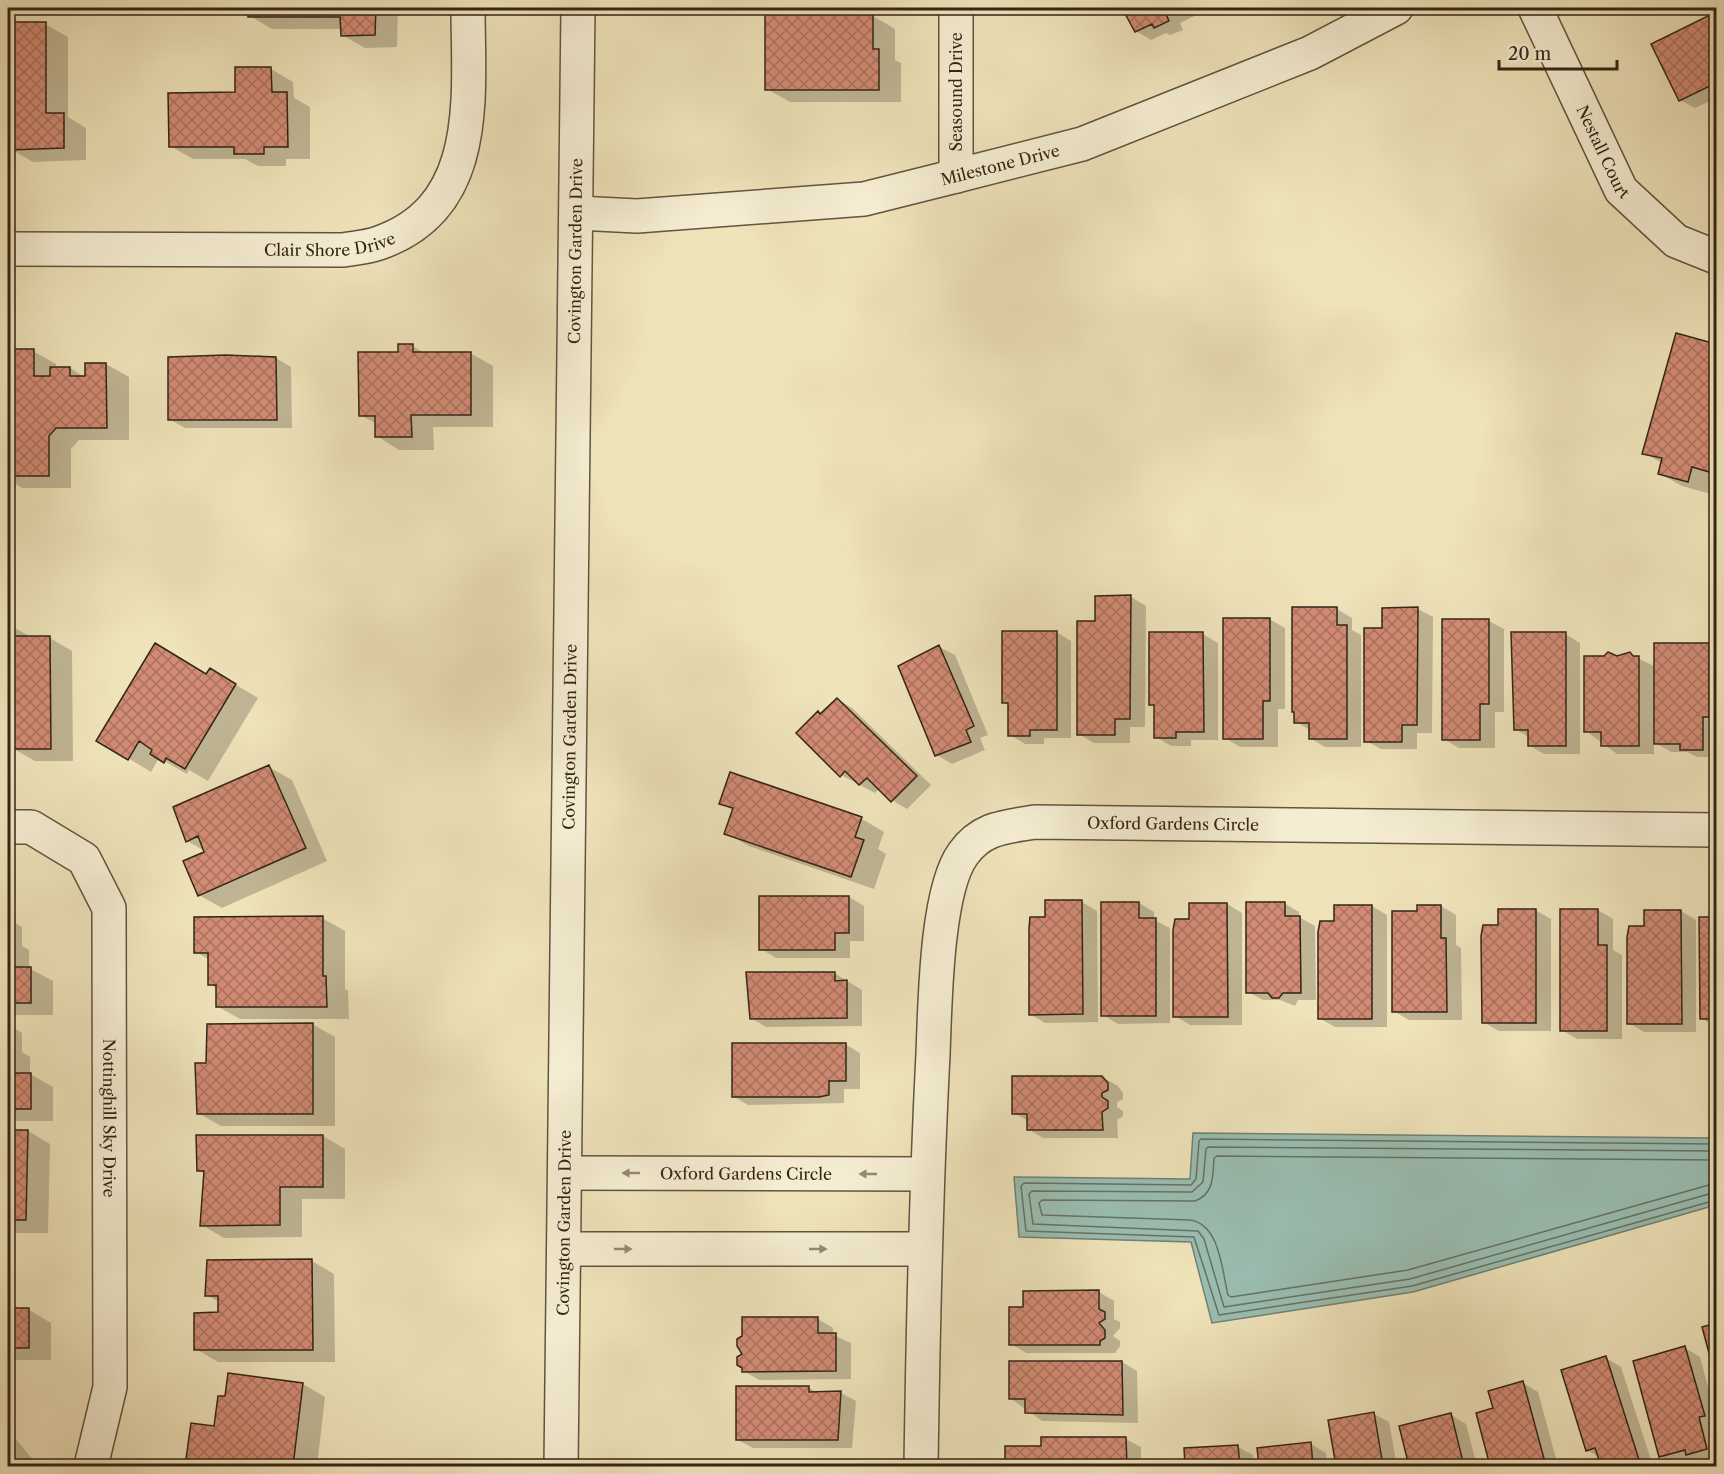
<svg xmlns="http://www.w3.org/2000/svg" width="1724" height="1474" font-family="'Libre Caslon Text',serif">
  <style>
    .water { fill: #9abeb2; stroke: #718174; stroke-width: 1.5 }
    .shadow { fill: #0003 }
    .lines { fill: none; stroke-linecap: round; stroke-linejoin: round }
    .shore { stroke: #667264; stroke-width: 1.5 }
    .building { fill: url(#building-cross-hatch); stroke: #332516; stroke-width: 1.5 }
    .minor-casing { stroke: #62543f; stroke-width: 36 }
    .tertiary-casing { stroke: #62543f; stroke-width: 36 }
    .minor { stroke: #f5edd2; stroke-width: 33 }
    .tertiary { stroke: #f5edd2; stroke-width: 33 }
    .oneway { fill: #948974 }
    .labels { text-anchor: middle; stroke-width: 4.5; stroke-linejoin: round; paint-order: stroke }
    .street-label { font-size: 16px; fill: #332516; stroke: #f5edd2 }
  </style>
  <defs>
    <pattern id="building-cross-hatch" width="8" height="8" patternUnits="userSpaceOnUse" patternTransform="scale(1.5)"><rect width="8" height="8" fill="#d28b74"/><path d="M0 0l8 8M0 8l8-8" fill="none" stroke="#ab715e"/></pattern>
  </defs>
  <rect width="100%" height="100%" fill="#efe3ba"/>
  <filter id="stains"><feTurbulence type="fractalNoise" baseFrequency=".00333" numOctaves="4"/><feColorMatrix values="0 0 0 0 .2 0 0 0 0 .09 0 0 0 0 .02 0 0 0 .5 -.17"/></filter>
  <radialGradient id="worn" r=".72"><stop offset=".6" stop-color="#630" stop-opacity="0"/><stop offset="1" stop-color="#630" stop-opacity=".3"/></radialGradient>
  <path class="water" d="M 1193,1133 L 1716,1138 L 1716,1205 L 1413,1292 L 1212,1323 L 1191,1242 L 1019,1237 L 1014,1177 L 1190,1179 Z"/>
  <path class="shadow" d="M 250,8 L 398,8 L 397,47 L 365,48 L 342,35 L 342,29 L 272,29 L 250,16 Z
    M 1124,8 L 1208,8 L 1209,9 L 1180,23 L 1183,30 L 1170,35 L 1166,33 L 1151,40 L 1136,31 Z
    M 1716,14 L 1716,98 L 1695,108 L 1680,100 L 1653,45 Z
    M 873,16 L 895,29 L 895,60 L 901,63 L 901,102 L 790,102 L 767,89 Z
    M 8,24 L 45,24 L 68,37 L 68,117 L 86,128 L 86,160 L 33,162 L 11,149 L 11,140 L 8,140 Z
    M 271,69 L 293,82 L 294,98 L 310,107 L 310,159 L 286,159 L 286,166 L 258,166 L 245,159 L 193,159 L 170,146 Z
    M 1677,334 L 1716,346 L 1716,479 L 1711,494 L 1682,486 L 1659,473 L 1662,463 L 1644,453 Z
    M 412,346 L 425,353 L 470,353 L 493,366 L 493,427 L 433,427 L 434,450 L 399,450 L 377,436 L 377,424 L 360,415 L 400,353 Z
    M 33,351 L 56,364 L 56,368 L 70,368 L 86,378 L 106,364 L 129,377 L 129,440 L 79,440 L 71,449 L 71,488 L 22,488 L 8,479 L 8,352 Z
    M 276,358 L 291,367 L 292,428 L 185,428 L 169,419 Z
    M 1131,597 L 1146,606 L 1145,727 L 1130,727 L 1130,743 L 1094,743 L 1079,734 L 1097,623 Z
    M 1337,609 L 1352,618 L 1352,630 L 1361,635 L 1361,747 L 1325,747 L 1310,738 L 1310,730 L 1296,722 Z
    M 1418,609 L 1433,617 L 1432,733 L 1417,733 L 1417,749 L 1381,749 L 1366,741 L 1384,629 Z
    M 1269,619 L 1285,628 L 1285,709 L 1278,709 L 1278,747 L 1240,747 L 1225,738 Z
    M 1489,621 L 1504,629 L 1504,712 L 1495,712 L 1495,748 L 1459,748 L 1444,739 Z
    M 8,624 L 29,636 L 50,638 L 72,651 L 73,761 L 35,761 L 12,748 L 12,725 L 8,725 Z
    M 1056,632 L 1071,641 L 1071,738 L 1044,738 L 1044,744 L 1025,744 L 1010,735 L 1010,706 L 1004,703 Z
    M 1203,634 L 1218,643 L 1218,740 L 1191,740 L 1191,746 L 1171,746 L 1156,737 L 1156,707 L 1151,704 Z
    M 1513,634 L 1565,634 L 1580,643 L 1580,754 L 1544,754 L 1529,745 L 1529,737 L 1515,729 Z
    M 1708,644 L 1716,649 L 1716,757 L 1697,757 L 1687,752 L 1671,752 L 1654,742 L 1654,754 L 1617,754 L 1586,731 L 1605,658 L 1609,654 L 1621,658 L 1629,654 L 1656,667 Z
    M 939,647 L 955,655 L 988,735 L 980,738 L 985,750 L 952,764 L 937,755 Z
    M 211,670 L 258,698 L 208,781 L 189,770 L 187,774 L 159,758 L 151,772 L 98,740 L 207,676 Z
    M 837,699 L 852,708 L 931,785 L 907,809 L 892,800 L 880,788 L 875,793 L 841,775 L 821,715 Z
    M 269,767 L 292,780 L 327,861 L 222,908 L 199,895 L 207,852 L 187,841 Z
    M 731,774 L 862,819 L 884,832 L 878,849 L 886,854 L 874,889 L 749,846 L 726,833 L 734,811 L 720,803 Z
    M 849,897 L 864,906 L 864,941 L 850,941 L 850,958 L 776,958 L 761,949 Z
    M 1046,902 L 1082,902 L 1097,911 L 1098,1022 L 1045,1023 L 1030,1014 L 1046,918 Z
    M 1139,903 L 1154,912 L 1154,920 L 1170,928 L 1170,1023 L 1118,1024 L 1103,1015 Z
    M 1284,903 L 1299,912 L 1299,917 L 1315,926 L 1316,1000 L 1298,1000 L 1295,1006 L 1280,1000 L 1263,1000 L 1248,992 Z
    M 1227,904 L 1242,913 L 1242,1025 L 1190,1025 L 1175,1016 L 1191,921 Z
    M 1372,906 L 1387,915 L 1387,1027 L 1335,1027 L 1319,1018 L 1336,923 Z
    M 1441,906 L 1456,915 L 1456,945 L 1461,948 L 1462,1020 L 1409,1020 L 1394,1011 L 1418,912 Z
    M 1535,910 L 1551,919 L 1551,1031 L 1499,1031 L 1483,1022 L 1499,926 Z
    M 1598,910 L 1613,919 L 1613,950 L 1622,955 L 1622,1039 L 1577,1039 L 1562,1030 Z
    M 1681,911 L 1696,920 L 1696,1032 L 1644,1032 L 1629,1023 L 1645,928 Z
    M 8,918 L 22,927 L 22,946 L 29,950 L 29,968 L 53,981 L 53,1015 L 8,1015 Z
    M 322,918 L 345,931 L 345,989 L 348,991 L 349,1019 L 240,1019 L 217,1006 L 217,989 L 210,984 L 210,960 L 196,952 Z
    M 1701,919 L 1716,919 L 1716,1027 L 1701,1018 Z
    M 834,973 L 862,990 L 862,1026 L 766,1027 L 751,1018 Z
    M 8,1024 L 22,1033 L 22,1052 L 30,1057 L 30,1074 L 53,1087 L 53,1121 L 8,1121 Z
    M 312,1024 L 335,1037 L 335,1126 L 221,1126 L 198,1113 L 207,1065 Z
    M 845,1044 L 860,1053 L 860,1089 L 844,1089 L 844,1103 L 748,1105 L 733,1096 Z
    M 1102,1077 L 1118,1086 L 1123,1093 L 1123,1099 L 1117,1102 L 1117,1107 L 1123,1111 L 1123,1116 L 1117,1120 L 1118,1138 L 1043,1138 L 1028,1129 L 1028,1121 L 1014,1113 Z
    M 8,1131 L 28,1131 L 50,1144 L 48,1233 L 8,1233 Z
    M 323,1136 L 345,1149 L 345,1199 L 302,1199 L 302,1237 L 224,1238 L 202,1225 L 205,1174 L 198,1170 Z
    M 312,1261 L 334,1274 L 335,1362 L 218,1362 L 196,1349 L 219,1313 L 219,1302 L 207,1295 Z
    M 8,1268 L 14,1272 L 15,1310 L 29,1310 L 51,1323 L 51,1360 L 8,1360 Z
    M 1025,1292 L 1099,1292 L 1114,1301 L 1114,1319 L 1120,1322 L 1120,1328 L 1113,1336 L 1120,1341 L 1120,1346 L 1115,1353 L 1026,1353 L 1011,1344 L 1025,1308 Z
    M 818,1319 L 833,1328 L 833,1335 L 851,1343 L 851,1379 L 759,1380 L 744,1371 L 738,1358 L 744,1350 Z
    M 1716,1324 L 1716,1374 L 1704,1328 Z
    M 1685,1348 L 1700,1357 L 1716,1416 L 1716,1425 L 1713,1426 L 1716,1438 L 1716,1459 L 1703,1463 L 1696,1459 L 1675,1465 L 1660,1456 Z
    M 1606,1358 L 1621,1367 L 1653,1466 L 1602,1466 L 1599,1457 L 1587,1450 Z
    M 1122,1362 L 1137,1371 L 1138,1423 L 1042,1421 L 1010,1398 Z
    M 1523,1383 L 1538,1392 L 1558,1466 L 1491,1466 L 1477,1414 L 1495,1409 Z
    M 303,1384 L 325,1397 L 317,1466 L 202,1466 L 188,1458 L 216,1428 Z
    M 808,1387 L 818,1393 L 841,1393 L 856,1401 L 852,1448 L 753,1448 L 738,1440 Z
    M 1374,1414 L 1389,1422 L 1397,1466 L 1337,1466 L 1330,1421 Z
    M 1451,1415 L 1466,1424 L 1477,1466 L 1410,1466 L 1401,1427 Z
    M 8,1429 L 34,1461 L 27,1466 L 8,1466 Z
    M 1126,1439 L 1141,1447 L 1141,1466 L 1007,1466 L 1007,1448 L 1043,1448 Z
    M 1311,1444 L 1326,1453 L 1327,1466 L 1260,1466 L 1259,1449 Z
    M 1238,1447 L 1253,1455 L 1254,1466 L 1186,1466 L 1185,1450 Z
    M 731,1462 L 827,1462 L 834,1466 L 731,1466 Z"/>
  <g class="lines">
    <path class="shore" d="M 1716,1144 L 1201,1139 L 1199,1141 L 1196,1179 L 1191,1185 L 1024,1183 L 1021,1186 L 1026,1231 L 1194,1237 L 1219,1315 L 1412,1286 L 1716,1200
      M 1716,1151 L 1208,1147 L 1206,1149 L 1203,1182 L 1192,1192 L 1032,1191 L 1029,1194 L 1033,1224 L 1198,1231 L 1204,1239 L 1224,1307 L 1410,1279 L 1716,1192
      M 1716,1160 L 1217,1156 L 1214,1158 C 1213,1176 1214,1194 1195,1201 L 1042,1200 L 1039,1203 L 1042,1215 L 1190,1220 C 1220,1224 1222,1271 1228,1295 L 1231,1297 L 1408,1270 L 1716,1183"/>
  </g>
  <path class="building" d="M 248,8 L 376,8 L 375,35 L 341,36 L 340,17 L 248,17 Z
    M 1122,8 L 1180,8 L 1166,14 L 1169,21 L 1154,28 L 1152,24 L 1135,32 Z
    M 1716,12 L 1716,83 L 1679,101 L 1651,44 Z
    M 765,14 L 873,14 L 873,49 L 879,49 L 879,90 L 765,90 Z
    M 8,22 L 46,22 L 46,113 L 64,113 L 64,148 L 9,150 Z
    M 235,67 L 271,67 L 272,92 L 287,92 L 288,147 L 264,147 L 264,154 L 234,154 L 234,147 L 169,147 L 168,93 L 235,92 Z
    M 1676,333 L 1716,344 L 1714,350 L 1716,351 L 1716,474 L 1692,467 L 1688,482 L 1658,474 L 1662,458 L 1642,454 Z
    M 398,344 L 413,344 L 413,352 L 471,352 L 471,415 L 411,415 L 412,437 L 375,437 L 375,416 L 359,416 L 358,352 L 398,352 Z
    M 8,349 L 34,349 L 34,376 L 50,376 L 50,367 L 70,367 L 70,376 L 85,376 L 85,363 L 106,363 L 107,428 L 56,428 L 49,436 L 49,476 L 8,476 Z
    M 226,355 L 276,357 L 277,420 L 168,420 L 168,357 Z
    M 1131,595 L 1130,719 L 1115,719 L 1115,735 L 1077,735 L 1077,621 L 1095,621 L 1095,596 Z
    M 1292,607 L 1337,607 L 1337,625 L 1347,625 L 1347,739 L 1309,739 L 1309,723 L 1294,723 L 1294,712 L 1292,712 Z
    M 1418,607 L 1417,725 L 1402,725 L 1402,742 L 1364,742 L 1364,628 L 1382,628 L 1382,608 Z
    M 1223,618 L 1270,618 L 1270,701 L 1263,701 L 1263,739 L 1223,739 Z
    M 1442,619 L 1489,619 L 1489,704 L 1480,704 L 1480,740 L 1442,740 Z
    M 1002,631 L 1057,631 L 1057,730 L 1030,730 L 1030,736 L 1008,736 L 1008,703 L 1002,703 Z
    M 1149,632 L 1203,632 L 1204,732 L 1176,732 L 1176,738 L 1154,738 L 1154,705 L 1149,705 Z
    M 1511,632 L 1566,632 L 1566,746 L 1528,746 L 1528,730 L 1514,730 Z
    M 8,636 L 50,636 L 51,749 L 11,749 L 11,713 L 8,713 Z
    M 155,643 L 206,674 L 210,668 L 236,684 L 185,769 L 166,758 L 164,763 L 150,754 L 152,750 L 139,741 L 128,760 L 96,741 Z
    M 1654,643 L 1709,643 L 1709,717 L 1703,717 L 1703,750 L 1680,750 L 1680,744 L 1654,744 Z
    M 939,645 L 974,726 L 966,730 L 971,742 L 935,756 L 898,666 Z
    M 1608,652 L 1617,656 L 1630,652 L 1633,656 L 1639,656 L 1639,746 L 1601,746 L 1601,732 L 1584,732 L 1584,656 L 1604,656 Z
    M 837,698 L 917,776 L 891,802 L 867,778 L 859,785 L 845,771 L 840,777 L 796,733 L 818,711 L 820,714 Z
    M 269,765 L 306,848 L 198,896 L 183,861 L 204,852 L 198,836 L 186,842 L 173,807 Z
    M 730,772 L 862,817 L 855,837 L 864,840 L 851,877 L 724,834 L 733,808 L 719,804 Z
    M 759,896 L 849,896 L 849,933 L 835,933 L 835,950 L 759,950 Z
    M 1045,900 L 1082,900 L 1083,1014 L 1029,1015 L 1029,928 L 1030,917 L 1045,917 Z
    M 1101,902 L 1139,902 L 1139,918 L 1156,918 L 1156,1016 L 1101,1016 Z
    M 1246,902 L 1285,902 L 1285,916 L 1300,916 L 1301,993 L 1283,993 L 1279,998 L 1272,998 L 1268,993 L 1246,993 Z
    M 1189,903 L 1227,903 L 1228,1017 L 1173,1017 L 1173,930 L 1175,919 L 1189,919 Z
    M 1334,905 L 1372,905 L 1372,1019 L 1318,1019 L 1318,932 L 1320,921 L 1334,921 Z
    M 1417,905 L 1441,905 L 1441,938 L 1446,938 L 1447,1012 L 1392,1012 L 1392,911 L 1417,911 Z
    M 1498,909 L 1536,909 L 1536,1023 L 1482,1023 L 1481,936 L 1483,925 L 1498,925 Z
    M 1560,909 L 1598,909 L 1598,945 L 1607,945 L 1607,1031 L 1560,1031 Z
    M 1644,910 L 1681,910 L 1682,1024 L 1627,1024 L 1627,937 L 1629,926 L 1644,926 Z
    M 323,916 L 323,976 L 326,976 L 327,1007 L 216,1007 L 216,985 L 208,985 L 208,953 L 194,953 L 194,917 Z
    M 1699,917 L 1716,917 L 1716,1019 L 1700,1019 Z
    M 8,967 L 31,967 L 31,1003 L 8,1003 Z
    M 746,972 L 835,972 L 835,981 L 847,980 L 847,1018 L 750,1019 Z
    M 313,1023 L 313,1114 L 197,1114 L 195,1063 L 206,1063 L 207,1024 Z
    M 732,1043 L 846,1043 L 846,1081 L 829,1081 L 829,1095 L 819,1097 L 732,1097 Z
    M 8,1062 L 11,1062 L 11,1073 L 31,1073 L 31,1109 L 8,1109 Z
    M 1012,1076 L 1102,1076 L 1108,1083 L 1108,1090 L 1102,1093 L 1102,1097 L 1108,1101 L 1108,1108 L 1102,1112 L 1103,1130 L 1027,1130 L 1027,1114 L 1012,1114 Z
    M 8,1130 L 28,1130 L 26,1220 L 8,1220 Z
    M 196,1135 L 323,1135 L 323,1187 L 280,1187 L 280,1225 L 200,1226 L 204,1171 L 197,1171 Z
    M 312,1259 L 313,1350 L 194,1350 L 194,1313 L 218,1312 L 218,1296 L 205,1296 L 207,1260 Z
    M 1099,1290 L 1099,1309 L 1105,1312 L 1105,1319 L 1099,1323 L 1105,1330 L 1105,1338 L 1100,1341 L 1100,1345 L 1009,1345 L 1009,1307 L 1023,1307 L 1023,1291 Z
    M 8,1308 L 29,1308 L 29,1348 L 8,1348 Z
    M 742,1317 L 818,1317 L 818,1333 L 836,1333 L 836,1371 L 742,1372 L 742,1368 L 737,1365 L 737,1357 L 742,1354 L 737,1346 L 737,1339 L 742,1336 Z
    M 1716,1323 L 1716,1379 L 1702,1327 Z
    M 1685,1346 L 1705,1416 L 1699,1417 L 1707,1449 L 1686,1455 L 1685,1450 L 1659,1457 L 1633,1361 Z
    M 1606,1356 L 1641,1466 L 1601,1466 L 1595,1448 L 1586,1451 L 1561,1370 Z
    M 1009,1361 L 1122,1361 L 1123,1415 L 1025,1413 L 1025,1399 L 1009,1399 Z
    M 228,1373 L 303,1383 L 293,1466 L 247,1466 L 186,1459 L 191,1423 L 214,1426 L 218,1396 L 225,1396 Z
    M 1523,1381 L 1546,1466 L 1490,1466 L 1476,1413 L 1493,1408 L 1488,1391 Z
    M 736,1386 L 809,1386 L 809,1392 L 841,1391 L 838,1440 L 736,1440 Z
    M 1374,1412 L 1383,1466 L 1336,1466 L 1328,1420 Z
    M 1451,1413 L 1464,1466 L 1409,1466 L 1399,1426 Z
    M 1041,1437 L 1126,1437 L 1127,1466 L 1005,1466 L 1005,1446 L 1041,1446 Z
    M 1311,1442 L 1313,1466 L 1259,1466 L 1257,1448 Z
    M 1238,1445 L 1240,1466 L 1185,1466 L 1184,1448 Z
    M 730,1461 L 828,1461 L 828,1466 L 730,1466 Z"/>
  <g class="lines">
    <g class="minor-casing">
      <g id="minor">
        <path d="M 956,8 L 956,176"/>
        <path id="s1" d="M 1535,8 L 1621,190 L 1676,241 L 1716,257"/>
        <path id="s2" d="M 577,213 L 637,216 L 864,199 L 956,176 L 1082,144 L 1310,53 L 1396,8"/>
        <path id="s3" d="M 8,249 L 343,250 C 355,248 368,247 379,243 C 483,207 468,95 468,8"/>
        <path id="s4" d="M 8,827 L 31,827 L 84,859 L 109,908 L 110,1387 L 91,1466"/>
        <path id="s5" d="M 566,1173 L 927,1174"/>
        <path d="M 565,1249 L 924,1249"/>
        <path id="s6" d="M 921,1466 C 923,1329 926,1191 933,1054 C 935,1005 936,891 963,854 C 982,827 1006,827 1035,822 L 1716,830"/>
      </g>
    </g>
    <g class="tertiary-casing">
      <g id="tertiary">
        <path id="s7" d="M 561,1466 L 578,8"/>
      </g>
    </g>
    <use href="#minor" class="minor"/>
    <use href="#tertiary" class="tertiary"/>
  </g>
  <defs><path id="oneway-solid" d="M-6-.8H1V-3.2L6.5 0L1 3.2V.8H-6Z" transform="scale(1.5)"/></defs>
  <g class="oneway">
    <use href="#oneway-solid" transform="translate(631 1173) rotate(-180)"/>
    <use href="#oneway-solid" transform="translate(868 1174) rotate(-180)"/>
    <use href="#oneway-solid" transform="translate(623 1249)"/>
    <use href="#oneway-solid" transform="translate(818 1249)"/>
  </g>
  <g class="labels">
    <g class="street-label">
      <text transform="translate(956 92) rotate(-90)" y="6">Seasound Drive</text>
      <text dy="6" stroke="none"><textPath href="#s1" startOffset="159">Nestall Court</textPath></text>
      <text dy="6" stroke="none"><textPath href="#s2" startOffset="428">Milestone Drive</textPath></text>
      <text dy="6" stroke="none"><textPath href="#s3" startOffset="322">Clair Shore Drive</textPath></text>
      <text dy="6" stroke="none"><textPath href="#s7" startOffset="1215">Covington Garden Drive</textPath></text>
      <text dy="6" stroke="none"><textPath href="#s7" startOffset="729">Covington Garden Drive</textPath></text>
      <text dy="6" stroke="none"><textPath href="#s6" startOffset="836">Oxford Gardens Circle</textPath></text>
      <text dy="6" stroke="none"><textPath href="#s4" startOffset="350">Nottinghill Sky Drive</textPath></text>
      <text dy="6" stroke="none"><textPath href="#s5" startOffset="180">Oxford Gardens Circle</textPath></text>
      <text dy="6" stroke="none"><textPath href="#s7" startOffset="243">Covington Garden Drive</textPath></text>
    </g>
  </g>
  <rect width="1724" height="1474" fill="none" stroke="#efe3ba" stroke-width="30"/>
  <rect x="9" y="9" width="1706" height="1456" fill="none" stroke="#332516" stroke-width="3"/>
  <rect x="15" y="15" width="1694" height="1444" fill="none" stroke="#332516" stroke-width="1.5"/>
  <path d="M1499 60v9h118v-9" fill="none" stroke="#332516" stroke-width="3"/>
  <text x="1508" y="60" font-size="18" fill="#332516" stroke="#f5edd2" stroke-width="4.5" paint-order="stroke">20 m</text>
  <rect width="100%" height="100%" filter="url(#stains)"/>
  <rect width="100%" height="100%" fill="url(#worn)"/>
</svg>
